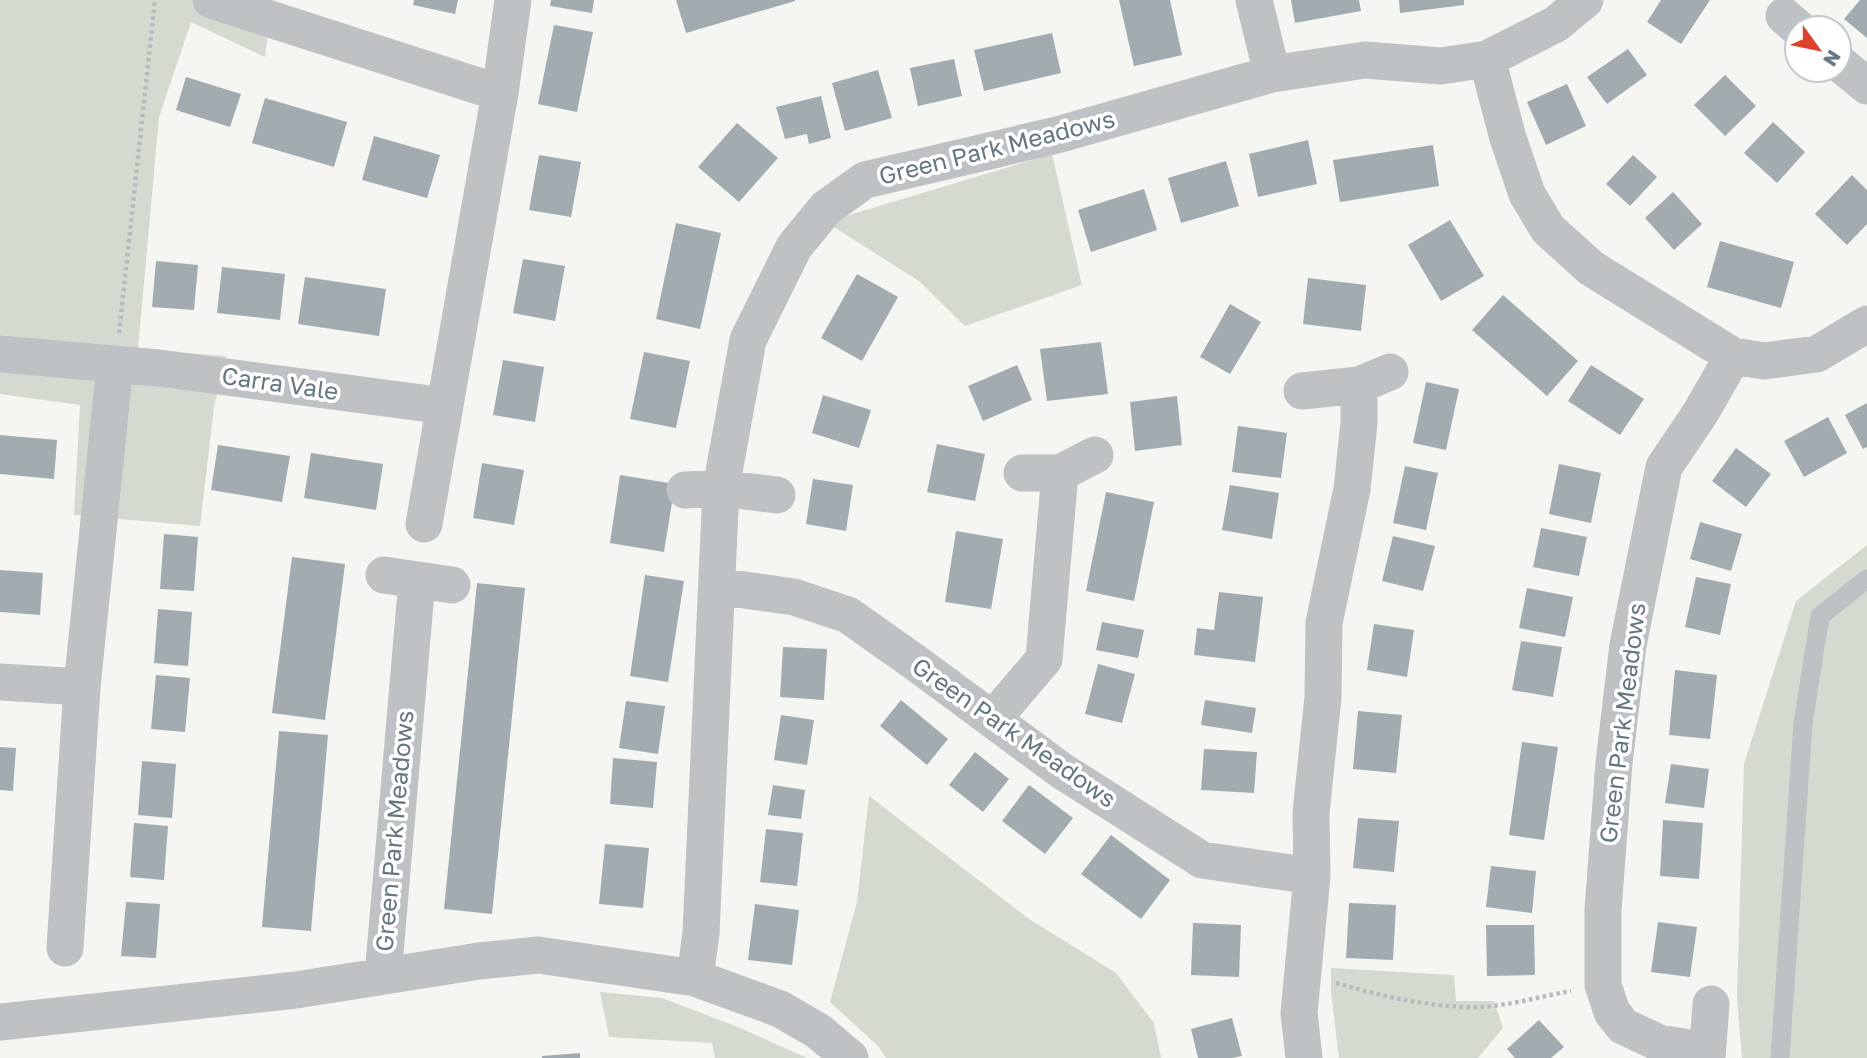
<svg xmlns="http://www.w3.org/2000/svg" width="1867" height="1058" font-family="'Golos Text',sans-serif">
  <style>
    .green { fill: #d5dad1 }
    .building { fill: #a2acb0 }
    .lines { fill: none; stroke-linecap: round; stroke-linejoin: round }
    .path { stroke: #b8bbbd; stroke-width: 4.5; stroke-dasharray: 3.5 3.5; stroke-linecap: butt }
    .service { stroke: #bec2c5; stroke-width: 19 }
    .minor { stroke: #bec2c5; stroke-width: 37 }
    .labels { text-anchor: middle; stroke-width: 7; stroke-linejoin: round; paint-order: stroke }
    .street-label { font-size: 24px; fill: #657781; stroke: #fff }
  </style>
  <rect width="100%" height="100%" fill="#f5f5f1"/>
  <path class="green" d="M 0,0 L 272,0 L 265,57 L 191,22 L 159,117 L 138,349 L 226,356 L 214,407 L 200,526 L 74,515 L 80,405 L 0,394 Z
    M 1052,154 L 1082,285 L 965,326 L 919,281 L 826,222 Z
    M 1867,545 L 1867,1058 L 1742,1058 L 1737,996 L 1744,764 L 1796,601 Z
    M 869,796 L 1029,919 L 1116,973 L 1154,1023 L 1161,1058 L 886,1058 L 878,1046 L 830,1002 L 857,902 Z
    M 1331,968 L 1454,975 L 1456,1001 L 1494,1001 L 1503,1028 L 1478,1058 L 1339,1058 L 1331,992 Z
    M 600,992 L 662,998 L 738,1027 L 807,1058 L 715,1058 L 712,1043 L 609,1037 Z"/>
  <path class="building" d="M 414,0 L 458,0 L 455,14 L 413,5 Z
    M 551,0 L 594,0 L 592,13 L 550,6 Z
    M 676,0 L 795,0 L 795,1 L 686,33 Z
    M 1119,0 L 1170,0 L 1182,55 L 1134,66 Z
    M 1291,0 L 1359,0 L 1361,11 L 1295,23 Z
    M 1399,0 L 1464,0 L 1464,5 L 1400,13 Z
    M 1661,0 L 1710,0 L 1681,44 L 1647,22 Z
    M 1860,0 L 1867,0 L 1867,38 L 1844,19 Z
    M 554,25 L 593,32 L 577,112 L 538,104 Z
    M 1052,33 L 1061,73 L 984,91 L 974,50 Z
    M 1628,49 L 1647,75 L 1607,104 L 1587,77 Z
    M 954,59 L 962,96 L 918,106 L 910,68 Z
    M 878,70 L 892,118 L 845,131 L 832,83 Z
    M 1725,75 L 1756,106 L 1725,136 L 1694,105 Z
    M 186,77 L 241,94 L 230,127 L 176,110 Z
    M 1567,84 L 1586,126 L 1546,145 L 1527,102 Z
    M 821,96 L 831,138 L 809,144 L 807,134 L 785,139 L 776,107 Z
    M 265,98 L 347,122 L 334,167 L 252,143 Z
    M 1773,122 L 1805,152 L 1777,183 L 1744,153 Z
    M 737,123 L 778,158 L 739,202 L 698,167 Z
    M 374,136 L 440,155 L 427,198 L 362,180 Z
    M 1308,140 L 1317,184 L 1258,197 L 1249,154 Z
    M 1433,145 L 1439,186 L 1340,202 L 1333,160 Z
    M 539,155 L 581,162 L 571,217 L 529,210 Z
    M 1633,155 L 1657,177 L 1630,206 L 1606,184 Z
    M 1226,161 L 1239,206 L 1181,223 L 1168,178 Z
    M 1852,175 L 1867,190 L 1867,224 L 1847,245 L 1815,214 Z
    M 1144,189 L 1157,230 L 1091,252 L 1078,210 Z
    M 1673,192 L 1702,224 L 1674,250 L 1645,218 Z
    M 1450,220 L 1484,276 L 1441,301 L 1408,245 Z
    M 676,223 L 721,233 L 700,329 L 656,319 Z
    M 1720,241 L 1794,262 L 1781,308 L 1707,287 Z
    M 523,259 L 565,266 L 555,321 L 513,313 Z
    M 156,261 L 198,265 L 194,310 L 152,307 Z
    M 222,267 L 285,274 L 280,320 L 217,313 Z
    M 857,274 L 898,297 L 862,361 L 821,338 Z
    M 305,277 L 386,289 L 379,336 L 298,324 Z
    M 1308,278 L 1366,285 L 1361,331 L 1303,324 Z
    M 1503,295 L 1578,361 L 1547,396 L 1472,330 Z
    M 1230,304 L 1261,322 L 1230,374 L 1200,357 Z
    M 1101,342 L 1108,394 L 1047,401 L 1040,349 Z
    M 644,352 L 690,361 L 676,428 L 630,419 Z
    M 503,360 L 544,367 L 535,422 L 493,415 Z
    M 1017,365 L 1032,400 L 983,421 L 968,386 Z
    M 1591,365 L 1644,399 L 1620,435 L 1568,401 Z
    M 1426,382 L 1459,389 L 1446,450 L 1413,443 Z
    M 823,395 L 871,410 L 859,448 L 812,433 Z
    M 1177,396 L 1182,445 L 1135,451 L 1130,402 Z
    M 1867,403 L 1867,447 L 1863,449 L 1845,415 Z
    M 1828,417 L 1847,453 L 1804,477 L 1784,441 Z
    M 1238,426 L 1287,433 L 1281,478 L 1232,472 Z
    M 0,435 L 57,440 L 54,479 L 0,474 Z
    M 937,444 L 985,454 L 975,501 L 927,492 Z
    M 218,445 L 290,456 L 282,502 L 211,490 Z
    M 1736,448 L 1771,474 L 1746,507 L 1712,481 Z
    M 311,453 L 383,464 L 376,510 L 304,498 Z
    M 482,463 L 524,470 L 514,525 L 473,518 Z
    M 1559,464 L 1601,473 L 1591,523 L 1549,514 Z
    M 1405,466 L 1438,473 L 1426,530 L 1393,523 Z
    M 620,475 L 675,484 L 664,552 L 610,543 Z
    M 813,479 L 853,485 L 846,531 L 806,524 Z
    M 1230,485 L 1279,493 L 1272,539 L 1222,530 Z
    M 1106,492 L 1154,502 L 1134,601 L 1086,591 Z
    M 1700,522 L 1742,534 L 1731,571 L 1690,559 Z
    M 1541,528 L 1587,537 L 1579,576 L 1533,567 Z
    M 956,531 L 1003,539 L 991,609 L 945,602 Z
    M 164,534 L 198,537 L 194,591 L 160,589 Z
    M 1393,536 L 1435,546 L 1423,591 L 1382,581 Z
    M 292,557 L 345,564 L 325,720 L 272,713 Z
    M 0,570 L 43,573 L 40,615 L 0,612 Z
    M 645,575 L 684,581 L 668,682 L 630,676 Z
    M 1696,577 L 1731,584 L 1720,635 L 1685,627 Z
    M 477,583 L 525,588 L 492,914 L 444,909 Z
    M 1527,588 L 1573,597 L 1565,637 L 1519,628 Z
    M 1219,592 L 1263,597 L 1255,662 L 1194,655 L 1197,628 L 1214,630 Z
    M 158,609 L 192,612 L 188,666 L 154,663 Z
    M 1102,622 L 1144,630 L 1138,658 L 1096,650 Z
    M 1374,624 L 1414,630 L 1407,677 L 1367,670 Z
    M 1521,641 L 1562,647 L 1553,697 L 1512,690 Z
    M 783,647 L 827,649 L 824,700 L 780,697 Z
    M 1098,664 L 1135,674 L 1122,723 L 1085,714 Z
    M 1675,670 L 1717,675 L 1710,739 L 1669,735 Z
    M 156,675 L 190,678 L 185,732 L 151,729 Z
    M 901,700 L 948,739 L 927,765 L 880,726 Z
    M 1205,700 L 1256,708 L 1252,733 L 1201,725 Z
    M 626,701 L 665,706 L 658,754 L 619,748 Z
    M 1358,711 L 1402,715 L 1396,773 L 1353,769 Z
    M 781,715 L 814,720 L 807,765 L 774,760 Z
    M 279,731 L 328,735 L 311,931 L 262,927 Z
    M 1522,742 L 1558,747 L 1544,840 L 1509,835 Z
    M 0,747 L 16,748 L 13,791 L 0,790 Z
    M 1204,749 L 1257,752 L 1254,793 L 1201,790 Z
    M 975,752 L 1009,779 L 983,812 L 949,785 Z
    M 613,758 L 657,762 L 653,808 L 610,804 Z
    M 142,761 L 176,764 L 172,818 L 138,815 Z
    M 1671,764 L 1709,769 L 1704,808 L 1665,803 Z
    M 773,785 L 805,790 L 801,819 L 768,815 Z
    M 1029,785 L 1073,818 L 1045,854 L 1002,821 Z
    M 1358,818 L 1399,821 L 1394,872 L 1353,868 Z
    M 1663,820 L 1703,823 L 1699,879 L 1660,876 Z
    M 134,823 L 168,826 L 164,880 L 130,877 Z
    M 766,829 L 803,833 L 797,886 L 760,882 Z
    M 1111,835 L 1170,880 L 1141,919 L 1081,874 Z
    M 605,844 L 649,848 L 643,908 L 599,904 Z
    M 1491,866 L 1536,871 L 1532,913 L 1486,907 Z
    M 126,902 L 160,904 L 156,958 L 121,956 Z
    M 1349,903 L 1396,905 L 1393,960 L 1346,958 Z
    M 755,904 L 799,910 L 792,965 L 748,960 Z
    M 1658,922 L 1697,927 L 1690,977 L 1651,972 Z
    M 1193,923 L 1241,925 L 1239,977 L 1191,975 Z
    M 1486,925 L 1534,925 L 1535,975 L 1487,976 Z
    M 1232,1018 L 1242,1056 L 1232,1058 L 1198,1058 L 1191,1029 Z
    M 1539,1020 L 1564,1047 L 1551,1058 L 1515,1058 L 1507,1049 Z
    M 580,1053 L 580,1058 L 542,1058 L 542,1056 Z"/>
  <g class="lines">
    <path class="path" d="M 119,333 L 155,0
      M 1336,983 C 1377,995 1421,1005 1464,1007 C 1499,1009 1537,997 1571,991"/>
    <path class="service" d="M 1780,1058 L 1803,723 L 1820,616 L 1867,579"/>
    <path class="minor" d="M 211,0 L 500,93
      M 1254,0 L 1272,74
      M 1784,16 L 1798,28
      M 1487,59 L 1508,138 L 1527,194 L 1548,229 L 1591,268 L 1733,356 L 1701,412 L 1664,467 L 1628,645 L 1614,763 L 1603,910 L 1603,985 L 1612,1012 L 1623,1026 L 1659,1043 L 1707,1051
      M 1839,63 L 1867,86
      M 0,354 L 159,368 L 445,406
      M 1733,356 L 1764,361 L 1817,354 L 1867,324
      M 1302,391 L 1359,385 L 1390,372
      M 1022,473 L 1060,473 L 1095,455
      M 685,490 L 721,488 L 777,495
      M 424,524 L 500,93 L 513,0
      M 384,575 L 452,585
      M 717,586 L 794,597 L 848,615 L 916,663 L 1062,771 L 1202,860 L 1312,876
      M 0,682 L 82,687
      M 993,719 L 1044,659 L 1060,473
      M 65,948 L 82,687 L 115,364
      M 383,976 L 417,580
      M 695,978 L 701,933 L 721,488 L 748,340 L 794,247 L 826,208 L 865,180 L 1057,135 L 1272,74 L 1365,60 L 1441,66 L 1487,59 L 1556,24 L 1585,0
      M 0,1022 L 296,990 L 479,961 L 538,955 L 695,978 L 780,1009 L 818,1031 L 850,1058
      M 1304,1058 L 1299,1013 L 1312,876 L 1311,813 L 1323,697 L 1324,623 L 1352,489 L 1359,423 L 1359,385
      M 1707,1058 L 1711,1004"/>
  </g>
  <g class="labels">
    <g class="street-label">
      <text transform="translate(997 148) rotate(-14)" y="8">Green Park Meadows</text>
      <text transform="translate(280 384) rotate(8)" y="8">Carra Vale</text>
      <text transform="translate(1623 723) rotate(-83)" y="8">Green Park Meadows</text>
      <text transform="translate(1014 733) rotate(35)" y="8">Green Park Meadows</text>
      <text transform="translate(395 831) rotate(-85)" y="8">Green Park Meadows</text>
    </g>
  </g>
  <g transform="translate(1818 49) rotate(123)"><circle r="33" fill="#ffffff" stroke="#c1c9cd" stroke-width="2"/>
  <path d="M0-5L12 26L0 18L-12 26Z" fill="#dc432a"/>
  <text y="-10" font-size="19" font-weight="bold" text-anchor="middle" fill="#657781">N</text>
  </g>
</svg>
